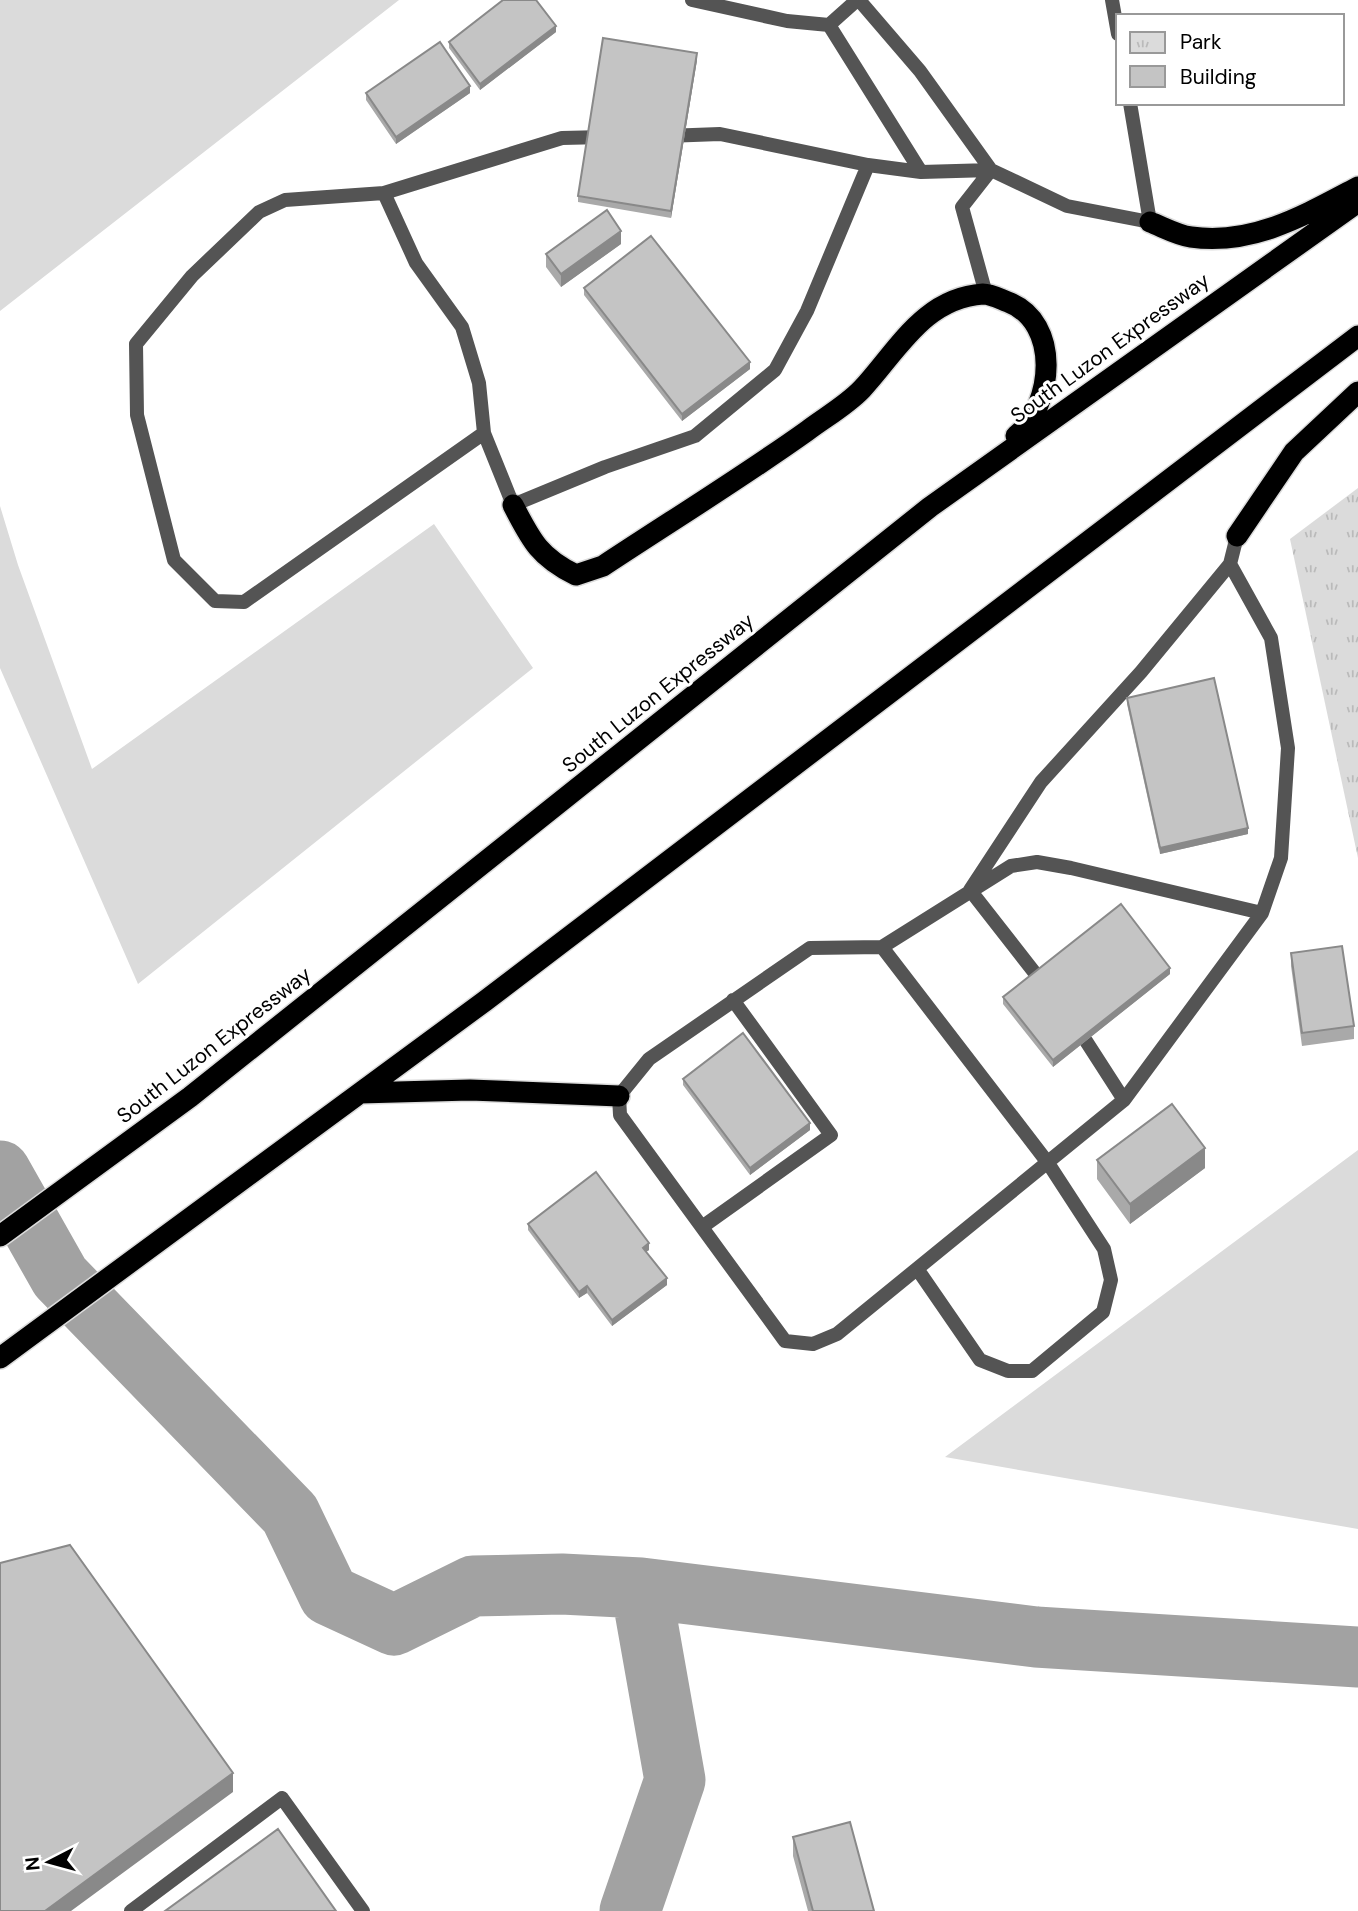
<svg xmlns="http://www.w3.org/2000/svg" width="1358" height="1911" font-family="'DM Sans',sans-serif">
  <style>
    .grass { fill: #dbdbdb }
    .park { fill: url(#park-tufts) }
    .lines { fill: none; stroke-linecap: round; stroke-linejoin: round }
    .river { stroke: #a2a2a2; stroke-width: 61 }
    .highway-casing { stroke: #dbdbdb; stroke-width: 24 }
    .lane { stroke: #545454; stroke-width: 14 }
    .highway { stroke: #000; stroke-width: 21 }
    .wall { fill: #a9a9a9 }
    .shaded-wall { fill: #898989 }
    .building { fill: #c4c4c4; stroke: #898989; stroke-width: 2 }
    .labels { text-anchor: middle; stroke-width: 6; stroke-linejoin: round; paint-order: stroke }
    .street-label { font-size: 21px; fill: #000; stroke: #fff }
  </style>
  <defs>
    <pattern id="park-tufts" width="24" height="20" patternUnits="userSpaceOnUse" patternTransform="scale(1.75)"><rect width="24" height="20" fill="#dbdbdb"/><path d="M3 7l-1-3M5 7V3M7 7l1-3M15 17l-1-3M17 17v-4M19 17l1-3" fill="none" stroke="#bababa"/></pattern>
  </defs>
  <rect width="100%" height="100%" fill="#fff"/>
  <path class="grass" d="M 0,0 L 399,0 L 0,311 Z
    M 0,506 L 18,565 L 92,769 L 434,524 L 533,668 L 138,984 L 0,668 Z
    M 1358,1150 L 1358,1529 L 945,1457 Z"/>
  <path class="park" d="M 1358,488 L 1358,858 L 1290,539 Z"/>
  <g class="lines">
    <path class="river" d="M 0,1171 L 60,1277 L 290,1514 L 329,1595 L 394,1625 L 473,1586 L 562,1584 L 641,1588 L 1036,1637 L 1358,1657
      M 630,1911 L 675,1780 L 641,1588"/>
    <g class="highway-casing">
      <path id="highway" d="M 1150,222 C 1163,227 1177,235 1191,237 C 1252,246 1305,215 1358,187
        M 513,505 C 531,540 539,557 576,575 L 603,566 C 671,521 741,478 807,431 C 824,418 847,405 862,389 C 898,350 924,298 983,294 C 991,294 1000,299 1008,302 C 1061,322 1054,405 1016,436
        M 1237,536 L 1294,452 L 1358,392
        M 360,1093 L 470,1090 L 619,1096
        M 0,1236 L 190,1097 L 930,507 L 1358,202
        M 0,1358 L 485,1001 L 1358,336"/>
    </g>
    <path class="lane" d="M 692,0 L 787,21 L 829,25 L 857,0
      M 859,0 L 920,71 L 991,170 L 962,207 L 986,294
      M 1112,0 L 1118,34
      M 829,25 L 921,172
      M 666,136 L 720,134 L 868,165
      M 384,193 L 416,263 L 462,327 L 479,383 L 484,433 L 513,505 L 605,467 L 695,436 L 775,370 L 807,311 L 868,165 L 921,172 L 991,170 L 1067,206 L 1150,222 L 1130,103
      M 484,433 L 244,602 L 215,601 L 174,560 L 137,415 L 136,344 L 192,276 L 259,212 L 285,200 L 384,193 L 562,138 L 604,137
      M 882,947 L 1048,1163 L 1104,1249 L 1111,1280 L 1103,1312 L 1032,1371 L 1008,1371 L 980,1360 L 918,1270
      M 1038,977 L 970,890 L 1041,782 L 1141,672 L 1230,564
      M 1086,1041 L 1124,1100 L 1262,913 L 1281,858 L 1288,748 L 1271,638 L 1230,564 L 1237,536
      M 1124,1100 L 837,1334 L 813,1344 L 785,1341 L 620,1115 L 619,1096 L 649,1059 L 810,948 L 882,947 L 1011,866 L 1037,862 L 1071,868 L 1262,913
      M 702,1227 L 831,1135 L 733,1000
      M 131,1911 L 282,1798 L 363,1911"/>
    <use href="#highway" class="highway"/>
  </g>
  <path class="wall" d="M 556,32 L 480,90 L 449,48 L 449,42 Z
    M 697,60 L 671,218 L 578,202 L 578,196 Z
    M 366,93 L 470,93 L 396,144 L 366,100 Z
    M 621,244 L 561,287 L 546,267 L 546,254 Z
    M 584,288 L 750,369 L 682,421 L 584,295 Z
    M 1127,698 L 1248,834 L 1160,854 L 1127,704 Z
    M 1291,953 L 1354,1026 L 1354,1039 L 1302,1046 L 1291,966 Z
    M 1170,974 L 1053,1067 L 1003,1004 L 1003,997 Z
    M 683,1079 L 810,1130 L 750,1175 L 683,1085 Z
    M 1097,1160 L 1205,1168 L 1130,1224 L 1097,1179 Z
    M 528,1224 L 649,1250 L 646,1252 L 667,1285 L 612,1326 L 587,1293 L 579,1298 L 528,1230 Z
    M 793,1837 L 874,1911 L 808,1911 L 793,1856 Z"/>
  <path class="shaded-wall" d="M 556,26 L 556,32 L 480,90 L 480,84 Z
    M 697,53 L 697,60 L 671,218 L 671,211 Z
    M 470,86 L 470,93 L 396,144 L 396,137 Z
    M 621,231 L 621,244 L 561,287 L 561,274 Z
    M 750,362 L 750,369 L 682,421 L 682,414 Z
    M 1248,828 L 1248,834 L 1160,854 L 1160,848 Z
    M 1170,968 L 1170,974 L 1053,1067 L 1053,1060 Z
    M 810,1123 L 810,1130 L 750,1175 L 750,1168 Z
    M 1205,1148 L 1205,1168 L 1130,1224 L 1130,1204 Z
    M 649,1243 L 649,1250 L 643,1254 L 643,1248 Z
    M 667,1278 L 667,1285 L 612,1326 L 612,1320 Z
    M 587,1286 L 587,1293 L 579,1298 L 579,1292 Z
    M 233,1773 L 233,1792 L 71,1911 L 45,1911 Z"/>
  <path class="building" d="M 503,0 L 536,0 L 556,26 L 480,84 L 449,42 Z
    M 603,38 L 697,53 L 671,211 L 578,196 Z
    M 440,42 L 470,86 L 396,137 L 366,93 Z
    M 607,210 L 621,231 L 561,274 L 546,254 Z
    M 651,236 L 750,362 L 682,414 L 584,288 Z
    M 1214,678 L 1248,828 L 1160,848 L 1127,698 Z
    M 1121,904 L 1170,968 L 1053,1060 L 1003,997 Z
    M 1342,946 L 1354,1026 L 1302,1033 L 1291,953 Z
    M 743,1033 L 810,1123 L 750,1168 L 683,1079 Z
    M 1172,1104 L 1205,1148 L 1130,1204 L 1097,1160 Z
    M 596,1172 L 649,1243 L 643,1248 L 667,1278 L 612,1320 L 587,1286 L 579,1292 L 528,1224 Z
    M 70,1545 L 233,1773 L 45,1911 L 0,1911 L 0,1563 Z
    M 850,1822 L 874,1911 L 813,1911 L 793,1837 Z
    M 278,1829 L 336,1911 L 165,1911 Z"/>
  <g class="labels">
    <g class="street-label">
      <text transform="translate(1110 348) rotate(-36)" y="7">South Luzon Expressway</text>
      <text transform="translate(658 693) rotate(-39)" y="7">South Luzon Expressway</text>
      <text transform="translate(214 1045) rotate(-38)" y="7">South Luzon Expressway</text>
    </g>
  </g>
  <rect x="1116" y="14" width="228" height="91" fill="#ffffff" stroke="#999999" stroke-width="2"/>
  <rect x="1130" y="32" width="35" height="21" fill="url(#park-tufts)" stroke="#999999" stroke-width="2"/>
  <text x="1180" y="49" font-size="21" fill="#000000">Park</text>
  <rect x="1130" y="66" width="35" height="21" fill="#c4c4c4" stroke="#999999" stroke-width="2"/>
  <text x="1180" y="84" font-size="21" fill="#000000">Building</text>
  <g transform="translate(49 1862) rotate(264)" stroke="#ffffff" stroke-width="5" paint-order="stroke">
  <path d="M0-5L12 26L0 18L-12 26Z" fill="#000000"/>
  <text y="-10" font-size="19" font-weight="bold" text-anchor="middle" fill="#000000">N</text>
  </g>
</svg>
